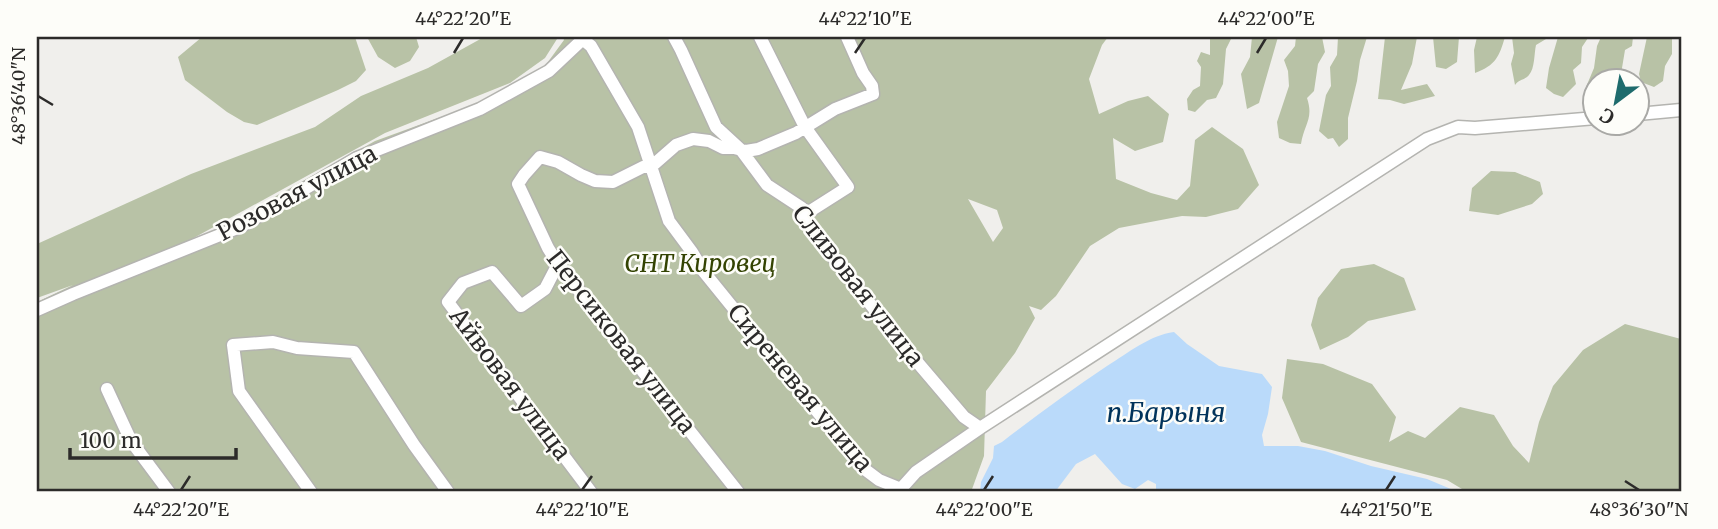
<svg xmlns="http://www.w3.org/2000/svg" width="1718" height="529" font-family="Merriweather,serif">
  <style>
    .green { fill: #b8c2a6; fill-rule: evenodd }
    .water { fill: #badafa }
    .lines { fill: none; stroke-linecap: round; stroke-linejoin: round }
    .minor-casing { stroke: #b4b4b0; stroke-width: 15 }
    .minor { stroke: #fff; stroke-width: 12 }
    .ticks { fill: none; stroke: #2c2b2a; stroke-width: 2.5 }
    .labels { text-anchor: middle; stroke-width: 5; stroke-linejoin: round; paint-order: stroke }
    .street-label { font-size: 24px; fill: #2c2b2a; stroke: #fdfdf9 }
    .park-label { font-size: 24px; font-style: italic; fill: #334302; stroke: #fdfdf9 }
    .water-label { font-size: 26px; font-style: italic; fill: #01335b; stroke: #fdfdf9 }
    .neatline { fill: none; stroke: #2c2b2a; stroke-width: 2.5 }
    .ticks-label { font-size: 18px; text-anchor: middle; fill: #2c2b2a }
  </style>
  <rect width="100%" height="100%" fill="#f0efec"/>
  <path class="green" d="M 202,37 L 355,37 L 366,70 L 356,81 L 338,90 L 257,125 L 244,122 L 227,112 L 185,80 L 178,57 Z
    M 367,37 L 416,37 L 419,47 L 410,61 L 395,68 L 378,57 Z
    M 484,37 L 556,37 L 557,39 L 545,58 L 510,83 L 385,133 L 190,240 L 156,254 L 226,231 L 276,196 L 375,141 L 485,101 L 545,66 L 564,40 L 563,37 L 1108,37 L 1102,45 L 1089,79 L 1099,114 L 1128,101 L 1148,96 L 1169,114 L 1163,142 L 1135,151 L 1113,138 L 1116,179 L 1151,193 L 1177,200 L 1190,186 L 1195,140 L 1212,127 L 1243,149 L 1259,185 L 1238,209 L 1206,217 L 1182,216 L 1119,228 L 1090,246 L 1056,296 L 1041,310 L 1029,306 L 1035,318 L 1015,353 L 986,391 L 984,456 L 971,492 L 37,492 L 37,302 L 73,285 L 37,298 L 37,244 L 191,174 L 315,127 L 361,96 L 428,68 ZM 968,199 L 997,210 L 1003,228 L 993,242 Z
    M 1210,37 L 1232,37 L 1226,49 L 1223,84 L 1216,98 L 1207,100 L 1195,112 L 1188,110 L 1187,99 L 1193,90 L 1200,86 L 1201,67 L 1197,61 L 1201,52 L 1210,55 Z
    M 1252,37 L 1278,37 L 1259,103 L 1247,109 L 1241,74 L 1250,57 Z
    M 1296,37 L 1322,37 L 1325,52 L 1318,64 L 1314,91 L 1307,98 C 1314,119 1304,124 1301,144 L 1290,143 L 1279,138 L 1277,122 L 1289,86 L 1288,71 L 1284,60 L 1295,46 Z
    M 1338,37 L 1367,37 L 1360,60 L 1357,81 L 1348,118 L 1348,139 L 1339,147 L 1333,138 L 1328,139 L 1319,131 L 1326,95 L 1331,86 L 1330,67 L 1337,55 Z
    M 1385,37 L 1417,37 L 1412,64 L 1401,90 L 1427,84 L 1435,96 L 1404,104 L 1390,100 L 1378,99 Z
    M 1433,37 L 1459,37 L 1457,62 L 1446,69 L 1436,67 Z
    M 1477,37 L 1505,37 C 1499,57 1496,65 1475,73 L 1474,50 Z
    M 1512,37 L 1546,37 L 1546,39 L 1536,45 C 1534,54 1535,68 1529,75 C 1525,80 1519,79 1515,85 L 1511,64 L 1514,53 Z
    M 1558,37 L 1588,38 L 1582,47 L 1581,63 L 1573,70 L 1576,84 L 1563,97 L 1554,94 L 1546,88 L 1549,68 Z
    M 1601,37 L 1633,37 L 1632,46 L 1625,50 L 1620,80 L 1596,80 L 1595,97 L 1587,98 L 1586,87 L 1594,68 L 1597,46 Z
    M 1647,37 L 1672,37 L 1672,54 L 1665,66 L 1663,81 L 1654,87 L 1641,82 L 1639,74 Z
    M 1491,171 L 1515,172 L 1540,182 L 1543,194 L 1532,204 L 1498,215 L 1469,211 L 1472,188 Z
    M 1374,264 L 1404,278 L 1416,310 L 1368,321 L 1348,337 L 1320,350 L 1311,325 L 1318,298 L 1341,269 Z
    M 1625,324 L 1681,339 L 1681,492 L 1467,492 L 1447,480 L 1301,442 L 1282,398 L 1287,359 L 1323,364 L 1372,384 L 1396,417 L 1389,442 L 1408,431 L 1425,438 L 1460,407 L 1494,415 L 1513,446 L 1529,463 L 1539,422 L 1553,386 L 1583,350 Z"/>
  <path class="water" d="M 1174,332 L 1187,344 L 1219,366 L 1262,374 L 1272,387 L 1268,414 L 1262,435 L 1264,446 L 1298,446 L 1325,451 L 1371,466 L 1427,479 L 1458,492 L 1156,492 L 1156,484 L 1148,480 L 1135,489 L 1122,484 L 1095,454 L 1076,464 L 1055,492 L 980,492 L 981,482 L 993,458 L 994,446 L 1002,442 C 1036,416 1071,390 1107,366 C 1128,353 1150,335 1174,332 Z"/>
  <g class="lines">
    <g class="minor-casing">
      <path id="minor" d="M 580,37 L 591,46 L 638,127 L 669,221 L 692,252 L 704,272 L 863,468 L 879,480 L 901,489
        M 674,37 L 681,50 L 716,127 L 741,150 L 767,185 L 802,208 L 811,229 L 901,343 L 964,417 L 980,428
        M 760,37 L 805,127 L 848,187 L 804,215
        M 1638,114 L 1681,110
        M 558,264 L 545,289 L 521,306 L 492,272 L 463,283 L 448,302 L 591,492
        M 37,310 L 73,294 L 240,227 L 357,158 L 480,109 L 549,71 L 583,39
        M 107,389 L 131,441 L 169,492
        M 311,492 L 239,391 L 233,345 L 273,342 L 297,348 L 354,352 L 414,445 L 448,492
        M 738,492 L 558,264 L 548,248 L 518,184 L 524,175 L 540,157 L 558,162 L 581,175 L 595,181 L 613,182 L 643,167 L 652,166 L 676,145 L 693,139 L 709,141 L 723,148 L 734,148 L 746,151 L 758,149 L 796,133 L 835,109 L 873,94 L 872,86 L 863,73 L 847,37
        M 898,492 L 916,472 L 980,428 L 1427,139 L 1458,127 L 1475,128 L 1596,118"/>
    </g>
    <use href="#minor" class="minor"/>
  </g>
  <path class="ticks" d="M 454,53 L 463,38M 855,53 L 865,38M 1257,53 L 1266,38M 38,96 L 53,105M 1625,481 L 1639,490M 181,490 L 190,476M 582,490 L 592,476M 984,490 L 993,476M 1386,490 L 1395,476"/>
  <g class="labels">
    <g class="street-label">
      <text transform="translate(297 193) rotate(-28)" y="8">Розовая улица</text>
      <text transform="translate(858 286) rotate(52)" y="8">Сливовая улица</text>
      <text transform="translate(621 342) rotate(52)" y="8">Персиковая улица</text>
      <text transform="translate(510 384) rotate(53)" y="8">Айвовая улица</text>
      <text transform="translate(800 388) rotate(50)" y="8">Сиреневая улица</text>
    </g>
    <g class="park-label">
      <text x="700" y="272">СНТ Кировец</text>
    </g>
    <g class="water-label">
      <text x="1166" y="422">п.Барыня</text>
    </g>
  </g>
  <rect width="1718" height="529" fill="none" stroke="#fdfdf9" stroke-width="77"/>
  <g transform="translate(1616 102) rotate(212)"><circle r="33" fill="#fdfdf9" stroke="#a9a9a6" stroke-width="2"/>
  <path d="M0-5L12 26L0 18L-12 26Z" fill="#1e6b6d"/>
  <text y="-10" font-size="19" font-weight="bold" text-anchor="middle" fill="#2c2b2a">С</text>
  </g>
  <path d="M70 448v10h166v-10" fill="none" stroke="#2c2b2a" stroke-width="3.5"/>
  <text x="80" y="448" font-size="21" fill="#2c2b2a" stroke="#fdfdf9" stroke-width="5" paint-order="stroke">100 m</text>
  <rect x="38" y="38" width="1642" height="452" class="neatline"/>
  <g class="ticks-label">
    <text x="463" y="25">44°22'20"E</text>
    <text x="865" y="25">44°22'10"E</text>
    <text x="1266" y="25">44°22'00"E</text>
    <text transform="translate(19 96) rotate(-90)" y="6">48°36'40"N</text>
    <text x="181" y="516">44°22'20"E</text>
    <text x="582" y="516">44°22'10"E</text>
    <text x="984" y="516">44°22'00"E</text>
    <text x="1386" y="516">44°21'50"E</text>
    <text x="1639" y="516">48°36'30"N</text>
  </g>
</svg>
